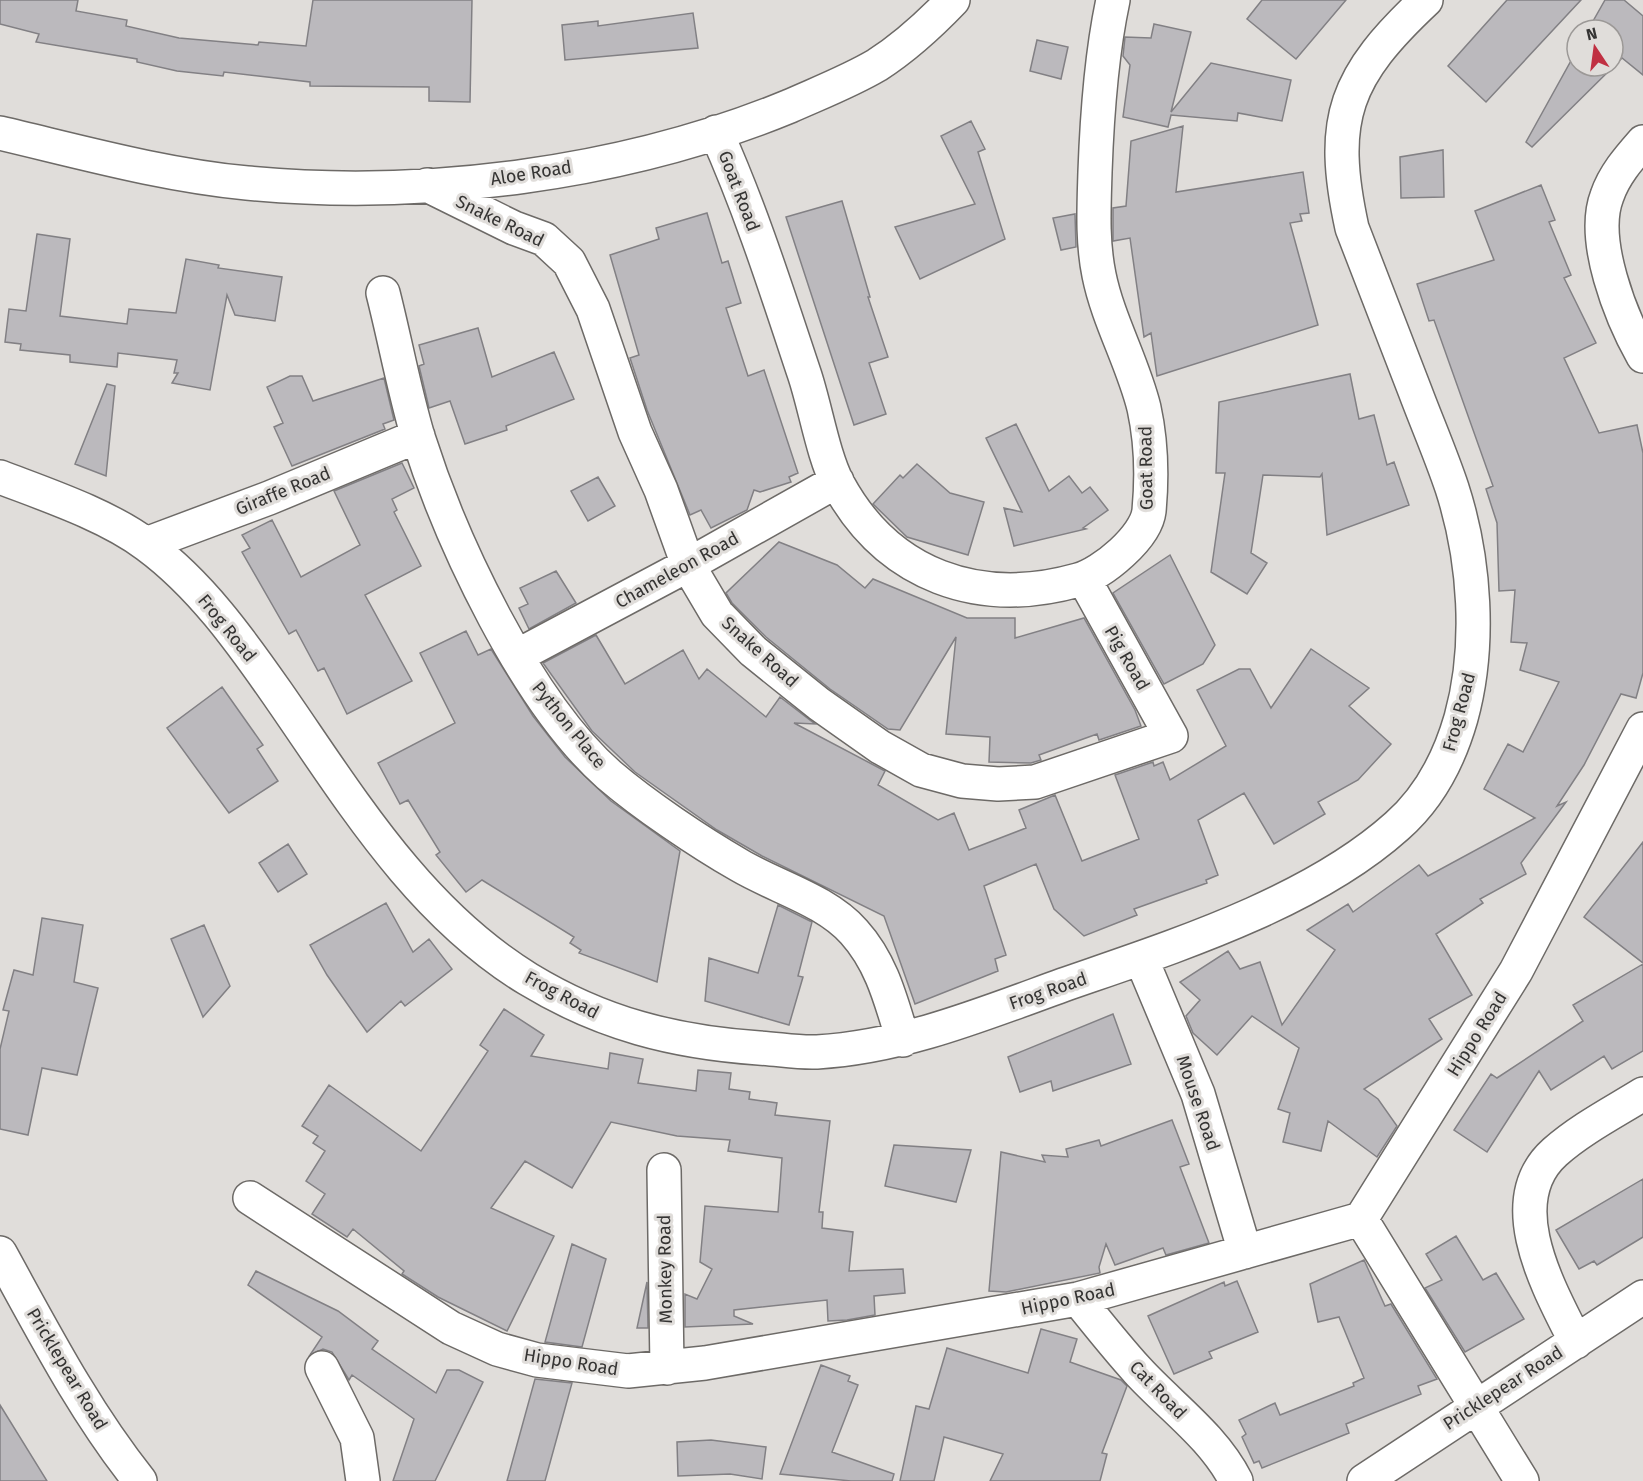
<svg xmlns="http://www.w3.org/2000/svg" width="1643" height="1481" font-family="'Fira Sans',sans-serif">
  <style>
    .building { fill: #bbb9bd; stroke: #828084; stroke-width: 1.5 }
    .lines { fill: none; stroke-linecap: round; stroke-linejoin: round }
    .minor-casing { stroke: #6d6a67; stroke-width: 36 }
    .minor { stroke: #fff; stroke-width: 33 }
    .labels { text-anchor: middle; stroke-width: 6; stroke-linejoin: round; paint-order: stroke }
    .street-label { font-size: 18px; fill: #353433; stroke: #e0ddda }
  </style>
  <rect width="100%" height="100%" fill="#e0ddda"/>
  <path class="building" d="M 0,0 L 78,0 L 76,11 L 127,20 L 126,26 L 179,38 L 258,45 L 259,42 L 306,46 L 313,0 L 472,0 L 470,102 L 429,101 L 429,87 L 310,86 L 310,82 L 224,72 L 223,76 L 177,71 L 137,62 L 137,59 L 36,42 L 39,34 L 0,24 Z
    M 1262,0 L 1346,0 L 1296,59 L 1247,19 Z
    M 1507,0 L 1581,0 L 1486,102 L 1448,66 Z
    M 1605,0 L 1624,0 L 1643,16 L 1643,75 L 1622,58 L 1532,147 L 1526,142 L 1577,50 L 1577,66 L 1613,66 L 1613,30 L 1588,30 Z
    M 693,13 L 698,48 L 565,60 L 562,25 L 598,21 L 598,26 Z
    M 1154,24 L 1191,32 L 1171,112 L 1211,63 L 1291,80 L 1282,121 L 1238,113 L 1237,121 L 1171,115 L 1168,127 L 1123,117 L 1130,65 L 1123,56 L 1125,37 L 1151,38 Z
    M 1037,40 L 1068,47 L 1061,79 L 1030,71 Z
    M 971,121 L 985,149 L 978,152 L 1005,239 L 920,279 L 895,227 L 975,204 L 941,136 Z
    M 1183,126 L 1176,192 L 1303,172 L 1309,213 L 1300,214 L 1302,221 L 1290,223 L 1318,325 L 1157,376 L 1151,333 L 1144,337 L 1130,238 L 1113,241 L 1113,208 L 1126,206 L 1131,141 Z
    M 1443,150 L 1444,197 L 1401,198 L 1400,157 Z
    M 1541,185 L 1555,220 L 1549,222 L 1571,275 L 1564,278 L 1596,343 L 1564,358 L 1599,433 L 1637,425 L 1643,453 L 1643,673 L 1636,698 L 1621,694 L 1584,765 L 1557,806 L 1566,802 L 1521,863 L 1526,874 L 1480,899 L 1483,903 L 1436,934 L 1472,995 L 1429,1019 L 1442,1039 L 1364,1089 L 1378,1099 L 1397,1126 L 1377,1157 L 1328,1121 L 1321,1151 L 1283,1142 L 1290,1113 L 1278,1109 L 1299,1048 L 1252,1016 L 1217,1055 L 1193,1033 L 1186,1016 L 1200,1000 L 1180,982 L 1228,951 L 1240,969 L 1260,962 L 1282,1025 L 1335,950 L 1307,930 L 1348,904 L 1353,912 L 1419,865 L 1428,876 L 1535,818 L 1484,789 L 1508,744 L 1523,752 L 1559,682 L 1520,670 L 1527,643 L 1511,642 L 1515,590 L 1499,591 L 1497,523 L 1486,489 L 1493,486 L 1434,320 L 1429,321 L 1417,284 L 1494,260 L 1475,211 Z
    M 842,201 L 870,297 L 868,297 L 888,357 L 869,363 L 886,414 L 854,425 L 786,217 Z
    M 707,213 L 722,263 L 728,261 L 741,303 L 726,308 L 748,376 L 764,370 L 798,473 L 789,477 L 791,482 L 760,492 L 754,490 L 747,510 L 711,528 L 701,510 L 690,515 L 647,410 L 630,358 L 639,355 L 610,255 L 659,239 L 656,228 Z
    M 1075,214 L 1076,247 L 1061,250 L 1053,218 Z
    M 37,234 L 70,239 L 60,316 L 127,324 L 129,309 L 176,313 L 186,259 L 219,265 L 218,268 L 282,277 L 275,321 L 235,315 L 227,295 L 210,390 L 172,383 L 178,373 L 174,373 L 177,360 L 118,353 L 117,367 L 70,362 L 70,355 L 20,350 L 21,344 L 5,342 L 9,309 L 26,311 Z
    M 478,328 L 492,377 L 554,352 L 574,399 L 506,426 L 507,430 L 465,444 L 450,401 L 429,408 L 419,366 L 424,364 L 419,345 Z
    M 1350,374 L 1359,419 L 1374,415 L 1387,465 L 1394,462 L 1409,505 L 1327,535 L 1322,474 L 1320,477 L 1263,475 L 1251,553 L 1267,563 L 1247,594 L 1211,572 L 1225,473 L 1216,473 L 1219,402 Z
    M 290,376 L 302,376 L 313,401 L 384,378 L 394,420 L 383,424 L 385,429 L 292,466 L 274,427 L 283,423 L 267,387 Z
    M 107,384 L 115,386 L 106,476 L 75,464 Z
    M 1016,424 L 1049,491 L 1069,476 L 1082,493 L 1090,487 L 1108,510 L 1083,528 L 1086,529 L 1014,546 L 1004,508 L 1022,512 L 986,438 Z
    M 402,463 L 414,488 L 392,499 L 397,510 L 394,512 L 421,566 L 365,595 L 412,681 L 347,714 L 324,668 L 318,671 L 296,630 L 289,634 L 242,552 L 250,548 L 242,535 L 272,520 L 301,577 L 360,545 L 334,491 Z
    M 917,464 L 950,493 L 984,502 L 968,555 L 907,537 L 873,504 L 900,475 L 903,478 Z
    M 598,477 L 615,506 L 588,521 L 571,491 Z
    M 779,542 L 837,565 L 865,588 L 873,579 L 967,618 L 1015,618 L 1015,638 L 1084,618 L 1135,710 L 1141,726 L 1099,740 L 1097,734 L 1039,755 L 1041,760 L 1031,763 L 989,762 L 990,737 L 946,734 L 956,637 L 900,730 L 888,729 L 830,689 L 766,637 L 732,603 L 726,593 Z
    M 1170,555 L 1215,645 L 1203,664 L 1164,684 L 1113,593 Z
    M 556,571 L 576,603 L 529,629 L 519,608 L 528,604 L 520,588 Z
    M 466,631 L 478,655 L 491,649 L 533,716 L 565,757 L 611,801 L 680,851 L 657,982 L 579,953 L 581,950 L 570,943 L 574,937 L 482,880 L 466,892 L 436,855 L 440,852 L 408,800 L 400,804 L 378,763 L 455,723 L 420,653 Z
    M 596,635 L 625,684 L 683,650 L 699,679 L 707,669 L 766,717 L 780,697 L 815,724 L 794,723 L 885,771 L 878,785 L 938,820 L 954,813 L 969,850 L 1026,828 L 1019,810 L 1055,795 L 1082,861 L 1139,839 L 1115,775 L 1153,762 L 1154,766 L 1163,762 L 1170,780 L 1226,746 L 1197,690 L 1239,669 L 1250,669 L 1271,708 L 1311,649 L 1369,688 L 1349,706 L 1391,744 L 1358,780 L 1318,802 L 1325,814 L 1274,844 L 1244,793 L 1198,820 L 1218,875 L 1206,880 L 1207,883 L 1134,909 L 1137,915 L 1084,936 L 1054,909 L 1036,864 L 984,886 L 1006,955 L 995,959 L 998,971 L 915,1004 L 884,916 L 762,856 L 717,830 L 635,772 L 592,731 L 543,663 Z
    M 222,687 L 263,745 L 257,749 L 278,781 L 229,813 L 167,728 Z
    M 1643,842 L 1643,963 L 1584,917 Z
    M 288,844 L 307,874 L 278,892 L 259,863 Z
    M 386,903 L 413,952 L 429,939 L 452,969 L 405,1006 L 401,1001 L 367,1032 L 327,975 L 310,945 Z
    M 778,905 L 812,922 L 798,976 L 803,977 L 789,1025 L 705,1001 L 709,958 L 758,973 Z
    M 42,918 L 83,925 L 74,982 L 98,988 L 77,1075 L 42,1068 L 28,1135 L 0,1129 L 0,1049 L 9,1011 L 3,1010 L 14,970 L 33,975 Z
    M 204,925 L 230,986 L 203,1017 L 171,939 Z
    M 1643,964 L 1643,1051 L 1612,1069 L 1604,1056 L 1551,1090 L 1539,1071 L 1487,1152 L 1454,1130 L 1491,1074 L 1497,1078 L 1583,1021 L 1573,1005 Z
    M 504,1009 L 544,1035 L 531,1056 L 608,1069 L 610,1053 L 643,1059 L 638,1083 L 696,1091 L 698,1070 L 731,1073 L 729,1089 L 750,1092 L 749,1099 L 777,1103 L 775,1115 L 830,1121 L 819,1212 L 823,1212 L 822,1228 L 853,1232 L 849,1271 L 903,1269 L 905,1293 L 874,1296 L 875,1315 L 847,1320 L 828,1321 L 827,1300 L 734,1310 L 734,1316 L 753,1324 L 685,1327 L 685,1294 L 697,1299 L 712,1269 L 700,1262 L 705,1206 L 778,1212 L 782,1158 L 728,1151 L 730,1140 L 677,1136 L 611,1122 L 572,1188 L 525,1161 L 491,1208 L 554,1236 L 507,1331 L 438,1297 L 402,1274 L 404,1271 L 353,1229 L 347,1237 L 312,1214 L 325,1194 L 306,1181 L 325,1151 L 313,1143 L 318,1136 L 302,1126 L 329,1085 L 421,1151 L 488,1051 L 480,1045 Z
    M 1113,1014 L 1131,1064 L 1053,1091 L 1051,1081 L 1020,1092 L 1008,1057 Z
    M 1172,1120 L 1189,1164 L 1180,1167 L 1209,1243 L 1166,1255 L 1163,1248 L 1115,1265 L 1106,1244 L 1099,1267 L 1100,1273 L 1006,1292 L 989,1291 L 1001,1152 L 1045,1162 L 1042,1155 L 1068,1157 L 1066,1149 L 1099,1140 L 1101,1146 Z
    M 894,1145 L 971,1150 L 956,1202 L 885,1186 Z
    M 1643,1179 L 1643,1237 L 1597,1265 L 1594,1261 L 1579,1269 L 1556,1230 Z
    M 1456,1236 L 1483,1280 L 1496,1273 L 1524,1319 L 1465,1352 L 1425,1288 L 1442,1280 L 1426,1254 Z
    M 572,1244 L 606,1259 L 582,1347 L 545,1342 Z
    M 1364,1260 L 1385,1306 L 1391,1304 L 1437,1379 L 1418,1386 L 1421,1394 L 1346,1424 L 1349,1433 L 1262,1468 L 1259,1461 L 1254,1463 L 1242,1437 L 1246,1434 L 1239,1420 L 1275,1403 L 1280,1415 L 1354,1386 L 1353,1383 L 1364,1378 L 1339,1317 L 1318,1322 L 1310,1284 Z
    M 256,1271 L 338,1311 L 378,1341 L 372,1349 L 436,1393 L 447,1370 L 459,1370 L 483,1382 L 435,1481 L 393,1481 L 414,1419 L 352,1375 L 349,1380 L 332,1352 L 323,1349 L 310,1355 L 322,1337 L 248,1285 Z
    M 1237,1281 L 1258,1332 L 1209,1352 L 1212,1358 L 1174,1374 L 1148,1316 L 1224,1282 L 1225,1286 Z
    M 647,1282 L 648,1328 L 637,1328 Z
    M 1041,1329 L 1077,1339 L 1070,1362 L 1121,1380 L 1127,1386 L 1102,1453 L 1107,1454 L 1100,1481 L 990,1481 L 1003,1454 L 944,1437 L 934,1481 L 900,1481 L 916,1406 L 929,1409 L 947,1348 L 1028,1373 Z
    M 821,1365 L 850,1376 L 848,1381 L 858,1385 L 832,1452 L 894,1474 L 892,1481 L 851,1481 L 780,1474 Z
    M 535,1379 L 572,1383 L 545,1481 L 507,1481 Z
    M 0,1405 L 47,1481 L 0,1481 Z
    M 711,1440 L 766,1447 L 762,1479 L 730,1474 L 678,1476 L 677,1442 Z"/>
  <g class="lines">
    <g class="minor-casing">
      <path id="minor" d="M 716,132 C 751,210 777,292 804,373 C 815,405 823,456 838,484 C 888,576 979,608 1078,580 C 1103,573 1146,537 1149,511 C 1152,479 1151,440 1144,408 C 1133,363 1108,320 1099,275 C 1092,241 1094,207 1095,172 C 1097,115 1101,56 1113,0
        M 0,133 C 81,152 163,175 247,183 C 425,200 625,174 790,106 C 819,93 850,81 877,65 C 905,47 930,24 953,0
        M 1643,142 C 1629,158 1614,175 1607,196 C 1590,240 1621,317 1643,356
        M 427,185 L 514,228 L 544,239 L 569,262 L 593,309 L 635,432 L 661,490 L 688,565 L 717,614 L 753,651 L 819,704 L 880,747 L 921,770 L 962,781 L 998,784 L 1035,782 L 1171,736 L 1084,579
        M 383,293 C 395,340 404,390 418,437 C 451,541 526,702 609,775 C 644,805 699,842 739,865 C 776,887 826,900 854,932 C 882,963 891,1001 903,1040
        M 0,477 C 47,495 107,515 147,545 C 200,584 240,640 277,693 C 350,798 417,911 528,979 C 602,1024 674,1042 759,1048 C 778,1049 798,1053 817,1052 C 903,1047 983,1014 1063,985 C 1172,947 1310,904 1397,826 C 1430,797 1449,760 1461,718 C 1481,646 1475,559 1452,488 C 1441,455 1427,423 1415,391 C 1394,336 1373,282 1352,228 C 1328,118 1345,76 1426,0
        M 146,544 L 269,498 L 418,436
        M 517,656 L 688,565 L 837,481
        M 1141,958 L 1198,1094 L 1245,1252
        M 664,1170 L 667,1368
        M 250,1198 L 451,1328 L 497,1349 L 537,1360 L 628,1371 L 705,1363 L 1078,1299 L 1361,1219 L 1516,971 L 1643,729
        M 1361,1219 L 1522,1481
        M 0,1253 C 43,1331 84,1411 140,1481
        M 1078,1299 C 1098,1324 1117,1348 1138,1371 C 1170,1406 1214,1437 1236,1481
        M 1576,1342 C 1550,1290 1499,1202 1555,1152 C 1581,1129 1614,1112 1643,1094
        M 322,1368 L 357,1438 L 363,1481
        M 1364,1481 L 1643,1297"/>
    </g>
    <use href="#minor" class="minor"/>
  </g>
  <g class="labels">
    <g class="street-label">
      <text transform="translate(531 173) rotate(-9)" y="6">Aloe Road</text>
      <text transform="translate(739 191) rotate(69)" y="6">Goat Road</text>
      <text transform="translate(500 221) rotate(26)" y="6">Snake Road</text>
      <text transform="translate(1146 468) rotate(-91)" y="6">Goat Road</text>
      <text transform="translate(283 491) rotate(-22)" y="6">Giraffe Road</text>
      <text transform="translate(677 570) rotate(-29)" y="6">Chameleon Road</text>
      <text transform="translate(227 628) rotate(51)" y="6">Frog Road</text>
      <text transform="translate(760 652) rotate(42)" y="6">Snake Road</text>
      <text transform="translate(1127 658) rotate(60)" y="6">Pig Road</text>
      <text transform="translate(1459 712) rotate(-75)" y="6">Frog Road</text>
      <text transform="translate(569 725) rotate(51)" y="6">Python Place</text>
      <text transform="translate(1048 991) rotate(-19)" y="6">Frog Road</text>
      <text transform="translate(562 995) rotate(28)" y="6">Frog Road</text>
      <text transform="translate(1477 1034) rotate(-58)" y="6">Hippo Road</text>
      <text transform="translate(1198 1103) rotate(71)" y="6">Mouse Road</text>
      <text transform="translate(665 1269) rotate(-91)" y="6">Monkey Road</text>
      <text transform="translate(1068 1299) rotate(-12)" y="6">Hippo Road</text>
      <text transform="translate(571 1362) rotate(9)" y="6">Hippo Road</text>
      <text transform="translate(67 1369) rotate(59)" y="6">Pricklepear Road</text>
      <text transform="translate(1503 1388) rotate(-33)" y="6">Pricklepear Road</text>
      <text transform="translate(1158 1390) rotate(46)" y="6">Cat Road</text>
    </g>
  </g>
  <g transform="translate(1595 48) rotate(347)"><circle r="28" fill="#e0ddda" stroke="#9c9997" stroke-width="1.5"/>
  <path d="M0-4.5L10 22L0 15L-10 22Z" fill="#c03042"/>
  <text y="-9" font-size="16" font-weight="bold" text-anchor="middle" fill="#353433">N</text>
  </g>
</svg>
